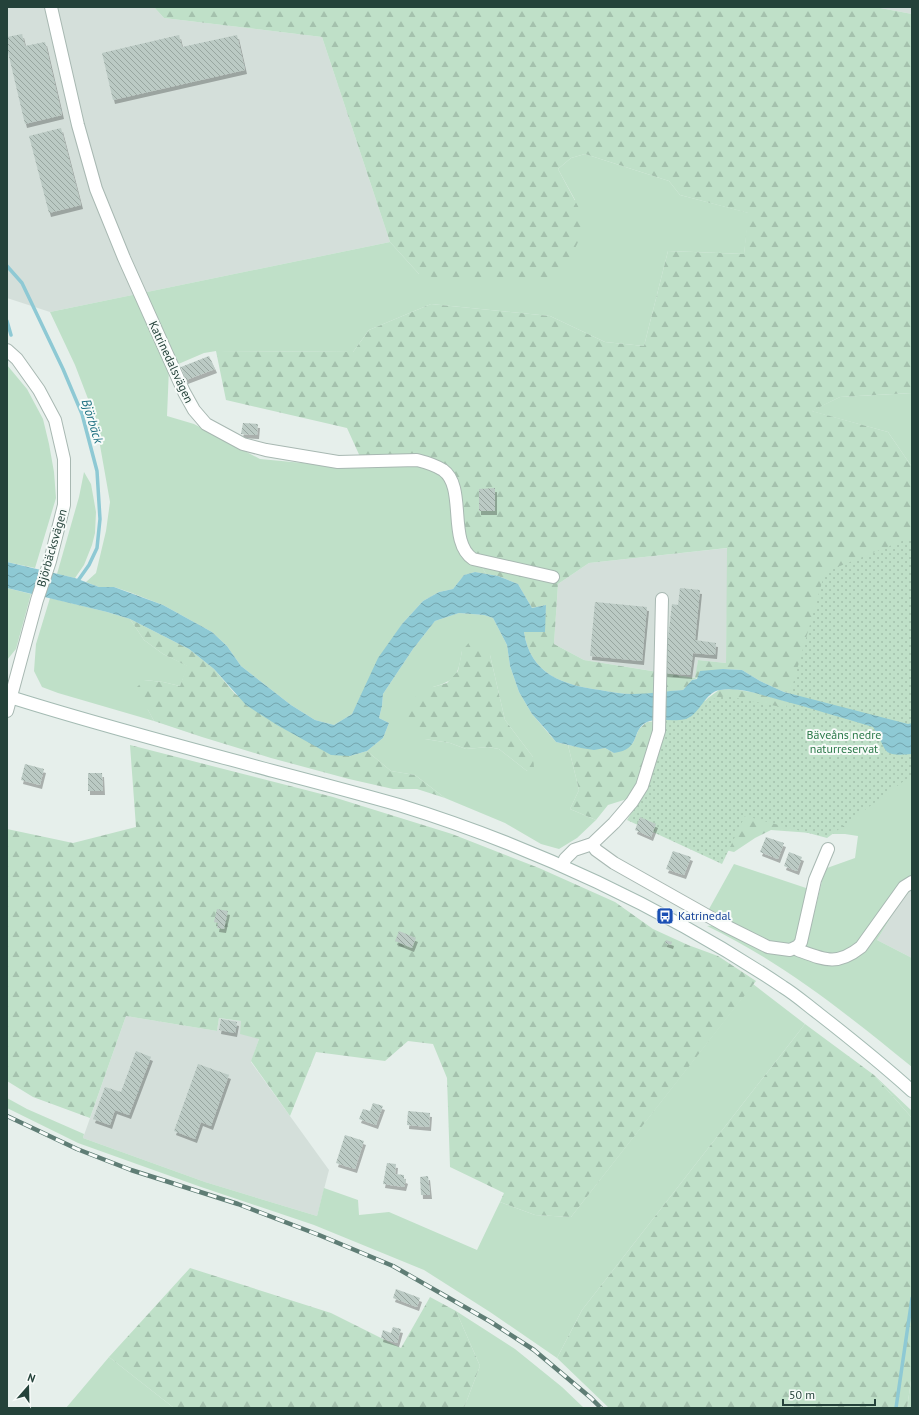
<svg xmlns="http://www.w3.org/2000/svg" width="919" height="1415" font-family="'PT Sans',sans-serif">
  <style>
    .built { fill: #d4dfda }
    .green { fill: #bfe0c8; fill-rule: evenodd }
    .forest { fill: url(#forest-firs); fill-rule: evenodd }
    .park { fill: url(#park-dots) }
    .water { fill: url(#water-waves) }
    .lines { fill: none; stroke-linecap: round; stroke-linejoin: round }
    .stream { stroke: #8ec9d4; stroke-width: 3.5 }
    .building { fill: url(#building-back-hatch); filter: url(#shadow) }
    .street-casing { stroke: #a8b8b2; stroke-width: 14 }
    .secondary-casing { stroke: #a4bbb3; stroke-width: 14 }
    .street { stroke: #fff; stroke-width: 12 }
    .secondary { stroke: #fff; stroke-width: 12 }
    .rail-casing { stroke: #5f7d75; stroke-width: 4.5 }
    .rail { stroke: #f7fbf9; stroke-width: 3; stroke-dasharray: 9; stroke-linecap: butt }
    .labels { text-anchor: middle; stroke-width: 4; stroke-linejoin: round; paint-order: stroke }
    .street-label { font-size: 12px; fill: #24423a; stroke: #f7fbf9 }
    .park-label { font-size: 12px; fill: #2d7a4b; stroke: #f7fbf9 }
    .transit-label { font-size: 12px; fill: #164399; stroke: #f7fbf9; text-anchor: start }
    .water-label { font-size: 13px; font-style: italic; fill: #1c6f80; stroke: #f7fbf9 }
  </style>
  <defs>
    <pattern id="forest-firs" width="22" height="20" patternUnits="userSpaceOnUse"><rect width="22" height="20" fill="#bfe0c8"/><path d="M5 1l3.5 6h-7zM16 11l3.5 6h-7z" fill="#a4c1ad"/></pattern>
    <pattern id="park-dots" width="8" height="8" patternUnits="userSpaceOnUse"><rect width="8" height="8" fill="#bfe0c8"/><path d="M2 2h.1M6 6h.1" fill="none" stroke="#a4c1ad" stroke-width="1.8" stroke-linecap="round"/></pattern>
    <pattern id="water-waves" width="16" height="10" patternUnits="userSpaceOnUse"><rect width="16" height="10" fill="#8ec9d4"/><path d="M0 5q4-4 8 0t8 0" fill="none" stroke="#74a5ad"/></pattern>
    <pattern id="building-back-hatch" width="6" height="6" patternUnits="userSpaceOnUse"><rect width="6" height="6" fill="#bbcac4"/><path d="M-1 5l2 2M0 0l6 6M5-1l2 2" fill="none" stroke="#98a6a0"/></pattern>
    <filter id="shadow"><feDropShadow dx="2" dy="4" stdDeviation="0" flood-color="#0004"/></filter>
  </defs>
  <rect width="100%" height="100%" fill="#e6efeb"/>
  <path class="built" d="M 7,7 L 154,7 L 164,18 L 322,37 L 390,242 L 50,312 L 7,298 Z
    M 875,7 L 912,7 L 912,14 Z
    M 728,548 L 726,663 L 698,660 L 696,678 L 584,660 L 554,644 L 558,584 L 589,563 Z
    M 912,889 L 912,958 L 877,940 L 900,902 Z
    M 126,1016 L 217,1031 L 219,1018 L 241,1021 L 259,1039 L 251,1062 L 329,1170 L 317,1216 L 205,1182 L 83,1138 Z"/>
  <path class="green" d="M 585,154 L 669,181 L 680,195 L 749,213 L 744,254 L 668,251 L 644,346 L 605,342 L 550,316 L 431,304 L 369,330 L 353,352 L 216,351 L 204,353 L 169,368 L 167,416 L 194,424 L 260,459 L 335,466 L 412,454 L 443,463 L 475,555 L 486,574 L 475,572 L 464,575 L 453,589 L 439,592 L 423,601 L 402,624 L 363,692 L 352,714 L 334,725 L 315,720 L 291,705 L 241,666 L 227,646 L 212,632 L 163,605 L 129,592 L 114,587 L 99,587 L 86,582 L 96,573 L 106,531 L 110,502 L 95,417 L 75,365 L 50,312 L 390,242 L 419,274 L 575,200 L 558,169 L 571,158 Z
    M 7,365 L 27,389 L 43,419 L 49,444 L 54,472 L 56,498 L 35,568 L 7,562 Z
    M 912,393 L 912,467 L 888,432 L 811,411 L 840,397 Z
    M 84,472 L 91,484 L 96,512 L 95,533 L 92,545 L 84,565 L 75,578 L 57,574 L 79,497 Z
    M 7,588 L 31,594 L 16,649 L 7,660 Z
    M 50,598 L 107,612 L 130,619 L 144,640 L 163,654 L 188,666 L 180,686 L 163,682 L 144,680 L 148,710 L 154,721 L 58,693 L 42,687 L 34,671 L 36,644 Z
    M 459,613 L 484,615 L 493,618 L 507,645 L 510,666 L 519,692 L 532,714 L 556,742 L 568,745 L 579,790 L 570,809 L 596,820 L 577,838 L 559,849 L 541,844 L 505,823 L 445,798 L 415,775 L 391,771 L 367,751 L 383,738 L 389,723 L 379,718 L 382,706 L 383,694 L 413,649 L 435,621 ZM 462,651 L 490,655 L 505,720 L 533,757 L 527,771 L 499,749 L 488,747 L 466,749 L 450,743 L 425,739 L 433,687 C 457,680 458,675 462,651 Z
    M 912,754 L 912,889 L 900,902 L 877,940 L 912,958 L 912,1067 C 848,1015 782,962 707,926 L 718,925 L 753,945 L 804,945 L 812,922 L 823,877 L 827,868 L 855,858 L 858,836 L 845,834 L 845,819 Z
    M 734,864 L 809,889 L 799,936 C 794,942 790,944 782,944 C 762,944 727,919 709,909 Z
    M 753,984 L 805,1024 L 582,1310 L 557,1358 L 490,1312 L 424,1270 L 314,1225 L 201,1187 L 78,1143 L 7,1108 L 7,1098 L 27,1109 L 84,1134 L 83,1138 L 205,1182 L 317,1216 L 324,1188 L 358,1200 L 359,1215 L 389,1212 L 477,1250 L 500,1202 L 535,1215 L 571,1217 Z
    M 874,1075 L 912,1111 L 912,1118 Z
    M 456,1311 L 515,1349 L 562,1387 L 584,1408 L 464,1408 L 480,1366 Z
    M 109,1357 L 174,1408 L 66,1408 Z
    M 912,1374 L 912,1408 L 907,1408 Z"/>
  <path class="forest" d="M 154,7 L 875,7 L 912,14 L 912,393 L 840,397 L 812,411 L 888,432 L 912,467 L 912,723 L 784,692 L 760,681 L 742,670 L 723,669 L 692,680 L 683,690 C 666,691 650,695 633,694 C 622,694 611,692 600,690 C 563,685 530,674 524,632 L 544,632 L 546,605 L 532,608 L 518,584 L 498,576 L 486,574 L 475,555 L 463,540 L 443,463 L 412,454 L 362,461 L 347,428 L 226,400 L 216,351 L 353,352 L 369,330 L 431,304 L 550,316 L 605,342 L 644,346 L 668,251 L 744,254 L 748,213 L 680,195 L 669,181 L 585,154 L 571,158 L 558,169 L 587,223 L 570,259 L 550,277 L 445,280 L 419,274 L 390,242 L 322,37 L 164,18 ZM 727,548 L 726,663 L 698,660 L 695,678 L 584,660 L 554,644 L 558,584 L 589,563 Z
    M 130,619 L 189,649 L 214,669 L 235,694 L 350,756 L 367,751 L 391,771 L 415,775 L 445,798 L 417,789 L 393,789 L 349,779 L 271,758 L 202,737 L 154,721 L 148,710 L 133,691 L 144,680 L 163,682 L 180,686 L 187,666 L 163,654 L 144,640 Z
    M 475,638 L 490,655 L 505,720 L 533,757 L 534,767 L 527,771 L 499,749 L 488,747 L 466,749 L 450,743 L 425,739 L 414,731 L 407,714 L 416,696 L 433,687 L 447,683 L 458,671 L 462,651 L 471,640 Z
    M 733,689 L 757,693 L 803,706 L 845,819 L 845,834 L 825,834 L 771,830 L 755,838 L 734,852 L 695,843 L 627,799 L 608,805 L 596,820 L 570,809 L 579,790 L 568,745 C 581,748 592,750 605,748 L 614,753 L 633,743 L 639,729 L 647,722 L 666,720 L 698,709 L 708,698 L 719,690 Z
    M 130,745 L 333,797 L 452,834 L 539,868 L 615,902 L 653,929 L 688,945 L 718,956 L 756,981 L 571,1217 L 535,1215 L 500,1202 L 504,1193 L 450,1167 L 447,1078 L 433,1044 L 408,1041 L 385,1061 L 316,1052 L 290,1116 L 251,1061 L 259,1039 L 240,1034 L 241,1021 L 219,1018 L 217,1031 L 126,1016 L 90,1118 L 33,1097 L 7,1081 L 7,829 L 73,843 L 136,827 Z
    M 805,1024 L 874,1075 L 912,1118 L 912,1374 L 907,1408 L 609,1408 L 557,1358 L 582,1310 Z
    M 190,1268 L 331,1313 L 401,1348 L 430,1297 L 456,1311 L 480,1366 L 464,1408 L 174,1408 L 109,1357 Z"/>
  <path class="park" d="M 912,537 L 912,775 L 827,838 L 745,816 L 722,864 L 627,820 L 640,799 L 653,772 L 664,710 L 726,696 L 786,708 L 825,572 Z"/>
  <path class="water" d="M 7,562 L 75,578 L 99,587 L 114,587 L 163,605 L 212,632 L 227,646 L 241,666 L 291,705 L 315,720 L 334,725 L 352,714 L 378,658 L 402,624 L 423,601 L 439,592 L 453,589 L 464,575 L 475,572 L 498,576 L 518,584 L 532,608 L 546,605 L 545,632 L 524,632 C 530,674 563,685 600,690 C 611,692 622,694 633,694 C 650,694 666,691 683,690 L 692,680 L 697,679 L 700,671 L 723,669 L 742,670 L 760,681 L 784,692 L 908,724 L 912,723 L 912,754 C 878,757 889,750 873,727 C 842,718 811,708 780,700 C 761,695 740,687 720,690 C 705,692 700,714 686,719 C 675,722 656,718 647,722 C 630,731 642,749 614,753 L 605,748 L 594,750 L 581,748 L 556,742 L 548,732 L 532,714 L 519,692 L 510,666 L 507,645 L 493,618 L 484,615 L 459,613 L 435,621 L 413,649 L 383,694 L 382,706 L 379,718 L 389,723 L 383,738 L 367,751 L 350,756 L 331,755 L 277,725 L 246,705 L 214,669 L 189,649 L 130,619 L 107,612 L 7,588 Z"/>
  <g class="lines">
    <path class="stream" d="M 7,266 L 22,283 L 63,369 L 82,414 L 97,471 L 100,519 L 97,548 L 89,565 L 77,582
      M 7,321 L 11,335
      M 896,1408 L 912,1298"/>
  </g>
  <path class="building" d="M 22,34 L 25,46 L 45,42 L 62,115 L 25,124 L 7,48 L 7,37 Z
    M 179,35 L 182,47 L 237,35 L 245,70 L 113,100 L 102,53 Z
    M 61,128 L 81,205 L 49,213 L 29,136 Z
    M 209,356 L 215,369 L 186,380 L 181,367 Z
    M 243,423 L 258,424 L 257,435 L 241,434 Z
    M 495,488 L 495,511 L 479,511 L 479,489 Z
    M 680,588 L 700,590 L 695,640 L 716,643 L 715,655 L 693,653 L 690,675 L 664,673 L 672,604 L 678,605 Z
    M 595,602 L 647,607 L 642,661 L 590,656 Z
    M 25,764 L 44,769 L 40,785 L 21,780 Z
    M 88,773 L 102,773 L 103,791 L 88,791 Z
    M 640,817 L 656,824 L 651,837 L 635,830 Z
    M 766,837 L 784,843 L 778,859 L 760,852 Z
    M 673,851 L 691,857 L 684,875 L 666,869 Z
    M 789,852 L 802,857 L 797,871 L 784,866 Z
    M 217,909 L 228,911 L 224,929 L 217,928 L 218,923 L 214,922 Z
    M 399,931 L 416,938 L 412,948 L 395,941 Z
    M 666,940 L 672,942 L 671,945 L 665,943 Z
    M 221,1019 L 237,1022 L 235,1033 L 219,1030 Z
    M 136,1051 L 151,1057 L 129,1115 L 115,1110 L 110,1125 L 93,1119 L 105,1087 L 121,1092 Z
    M 198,1064 L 229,1075 L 211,1126 L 201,1122 L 195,1139 L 174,1131 Z
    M 373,1103 L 383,1106 L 376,1125 L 359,1119 L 363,1109 L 370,1111 Z
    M 408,1111 L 430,1113 L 429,1127 L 407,1125 Z
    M 345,1135 L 364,1141 L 355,1169 L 336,1163 Z
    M 387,1163 L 396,1164 L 395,1174 L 404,1175 L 404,1179 L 406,1180 L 404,1187 L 383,1184 Z
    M 428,1176 L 430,1195 L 421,1195 L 420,1177 Z
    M 396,1289 L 420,1298 L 417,1307 L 393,1298 Z
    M 393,1327 L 401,1329 L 397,1343 L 381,1338 L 383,1330 L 391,1333 Z"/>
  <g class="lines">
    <g class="street-casing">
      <path id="street" d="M 51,7 L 78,125 L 96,189 L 124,258 L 184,392 L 194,410 L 206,424 L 243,444 L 266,450 L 338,462 L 417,460 C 425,462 435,465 443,470 C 467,487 447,542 473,559 L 553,577
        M 7,350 L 17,359 L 39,390 L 55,420 L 64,459 L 64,505 L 50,561 L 37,600 L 7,711
        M 592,844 L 596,850 L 614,863 L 724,925 L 768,947 L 790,950 L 798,946 L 801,942 L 815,880 L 828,849
        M 563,866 L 565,859 L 574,850 L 592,844 L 614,823 L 632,802 L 642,786 L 659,731 L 662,599
        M 796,948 L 798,950 C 825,960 837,966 861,947 L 904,887 L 912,882"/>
    </g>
    <g class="secondary-casing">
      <path id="secondary" d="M 7,696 C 95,724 184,747 273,771 C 315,782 357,793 399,805 C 532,846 667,909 783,987 C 796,995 807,1005 819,1014 C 851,1039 882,1064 912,1091"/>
    </g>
    <use href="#street" class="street"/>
    <use href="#secondary" class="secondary"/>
    <g class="rail-casing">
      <path id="rail" d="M 7,1116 L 77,1149 L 131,1170 L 238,1204 L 319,1235 L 393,1266 L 491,1322 L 534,1350 L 591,1398 L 601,1408"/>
    </g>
    <use href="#rail" class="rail"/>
  </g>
  <defs>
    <g id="bus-square" transform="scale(0.9)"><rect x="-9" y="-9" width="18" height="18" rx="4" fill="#1a4fb4" stroke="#f7fbf9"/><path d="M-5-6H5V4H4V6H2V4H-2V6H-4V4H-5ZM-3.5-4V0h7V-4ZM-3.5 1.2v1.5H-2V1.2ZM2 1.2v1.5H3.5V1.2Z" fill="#fff"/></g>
  </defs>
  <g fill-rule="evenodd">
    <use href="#bus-square" x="665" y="916"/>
  </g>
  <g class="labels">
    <g class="street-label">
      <text transform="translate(171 362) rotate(65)" y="4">Katrinedalsvägen</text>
      <text transform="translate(52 548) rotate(-74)" y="4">Björbäcksvägen</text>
    </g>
    <g class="park-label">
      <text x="844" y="739">Bäveåns nedre<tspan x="844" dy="14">naturreservat</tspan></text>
    </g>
    <g class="transit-label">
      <text x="678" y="920">Katrinedal</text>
    </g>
    <g class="water-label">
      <text transform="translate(93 421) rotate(73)" y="5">Björbäck</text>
    </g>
  </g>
  <rect width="919" height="1415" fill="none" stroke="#24423a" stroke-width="16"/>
  <g transform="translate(28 1387) rotate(20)" stroke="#f7fbf9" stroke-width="3" paint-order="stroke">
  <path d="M0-3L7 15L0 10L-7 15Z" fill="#24423a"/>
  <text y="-6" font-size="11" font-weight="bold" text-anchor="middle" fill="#24423a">N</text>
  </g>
  <path d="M783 1399v6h92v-6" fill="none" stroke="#24423a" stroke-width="2"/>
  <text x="789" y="1399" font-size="12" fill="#24423a" stroke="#f7fbf9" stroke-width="3" paint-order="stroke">50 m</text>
</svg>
